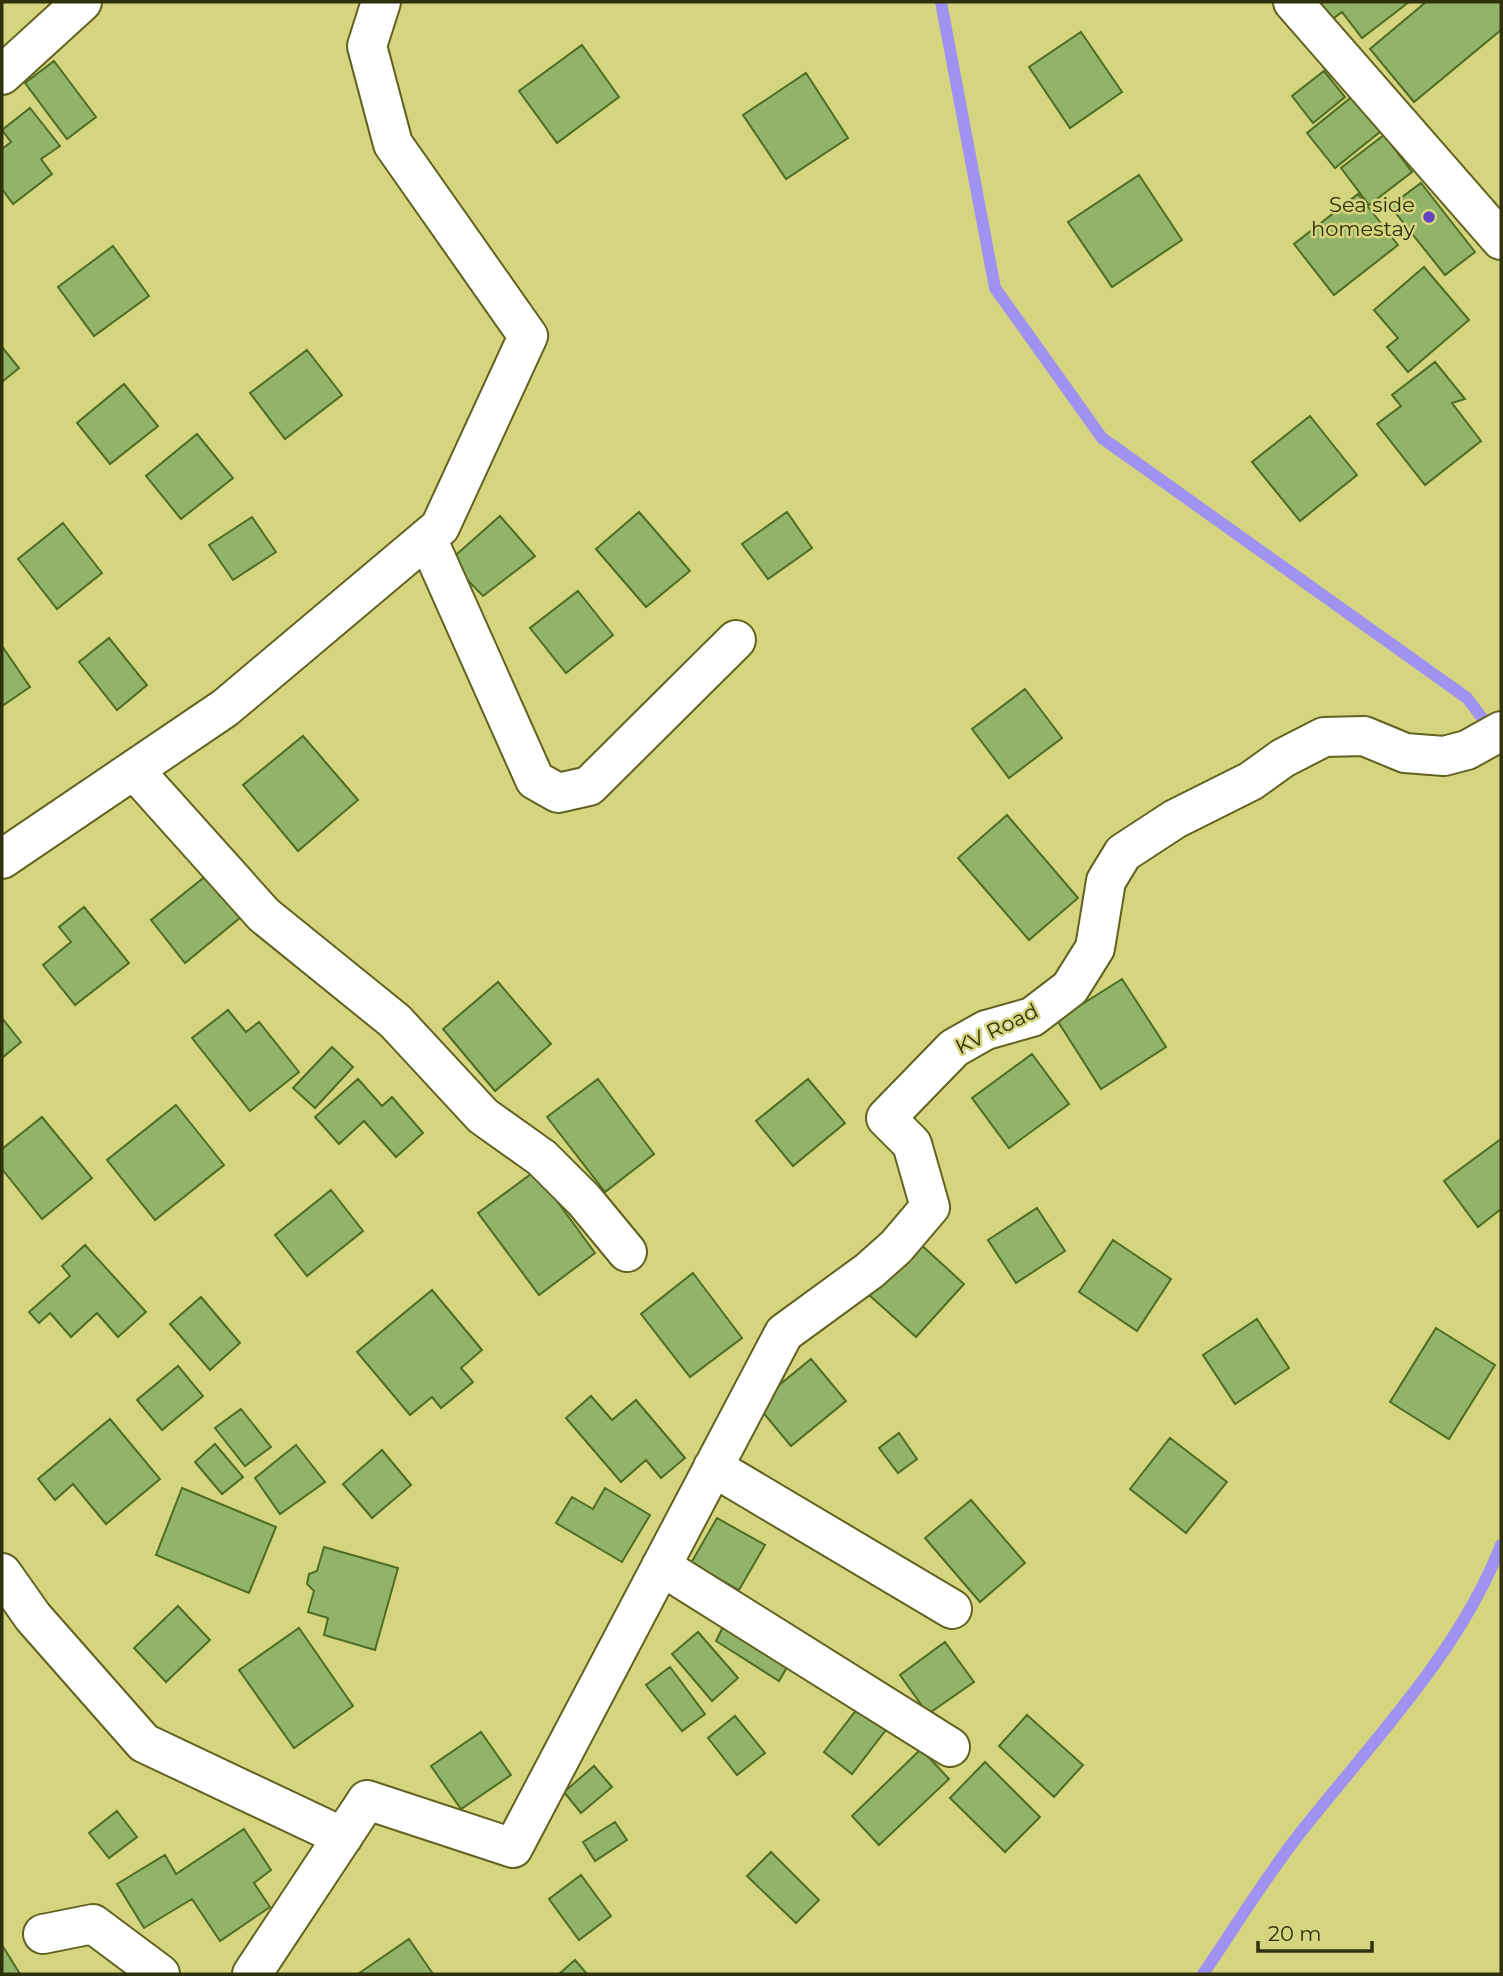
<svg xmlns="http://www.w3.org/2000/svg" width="1503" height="1976" font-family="Montserrat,sans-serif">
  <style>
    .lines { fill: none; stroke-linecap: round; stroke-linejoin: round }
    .stream { stroke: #a092f1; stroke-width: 12 }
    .building { fill: #92b469; stroke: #4e6d23; stroke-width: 2 }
    .minor-casing { stroke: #626220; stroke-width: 42 }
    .tertiary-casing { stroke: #626220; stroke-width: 42 }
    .minor { stroke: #fff; stroke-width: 38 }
    .tertiary { stroke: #fff; stroke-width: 38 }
    .poi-dot { fill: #6245be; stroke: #d5d580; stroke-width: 2.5 }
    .labels { text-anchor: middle; stroke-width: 5; stroke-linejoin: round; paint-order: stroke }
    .poi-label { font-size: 21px; fill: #31300c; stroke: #d5d580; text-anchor: end }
    .street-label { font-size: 21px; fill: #31300c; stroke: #d5d580 }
  </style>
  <rect width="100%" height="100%" fill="#d5d580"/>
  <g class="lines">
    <path class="stream" d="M 941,2 L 995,288 L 1102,438 L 1467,698 L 1492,731
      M 1203,1974 C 1234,1929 1263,1881 1297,1837 C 1368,1746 1459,1654 1501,1545"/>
  </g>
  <path class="building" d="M 1316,2 L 1409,2 L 1362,38 L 1342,12 L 1330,21 Z
    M 1426,2 L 1501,2 L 1501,30 L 1414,102 L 1370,49 Z
    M 1081,32 L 1122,92 L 1070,128 L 1029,67 Z
    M 582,45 L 619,97 L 557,143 L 519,91 Z
    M 54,61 L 96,117 L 67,139 L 25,83 Z
    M 1324,71 L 1345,97 L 1313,123 L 1292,96 Z
    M 806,73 L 848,138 L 786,179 L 743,115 Z
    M 1353,96 L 1381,131 L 1335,168 L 1307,133 Z
    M 30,108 L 60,146 L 41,159 L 52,174 L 13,204 L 2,189 L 2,149 L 11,142 L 2,130 Z
    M 1384,135 L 1412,172 L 1369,205 L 1341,168 Z
    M 1139,175 L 1182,240 L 1112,287 L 1068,222 Z
    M 1421,183 L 1475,252 L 1445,275 L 1390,206 Z
    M 1358,194 L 1398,245 L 1334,295 L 1294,244 Z
    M 113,246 L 149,296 L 94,336 L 58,287 Z
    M 1424,267 L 1469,320 L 1408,372 L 1387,347 L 1398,338 L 1374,310 Z
    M 2,347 L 19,368 L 2,382 Z
    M 307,350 L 342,395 L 285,439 L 250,393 Z
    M 1435,362 L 1465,399 L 1452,403 L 1481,441 L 1425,485 L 1377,424 L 1401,406 L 1392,395 Z
    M 124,384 L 158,426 L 110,464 L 77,423 Z
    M 1310,416 L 1357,475 L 1300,521 L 1252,462 Z
    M 197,434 L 233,478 L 181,519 L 146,476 Z
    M 639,512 L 690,571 L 646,607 L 596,549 Z
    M 787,512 L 812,548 L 768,579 L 742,544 Z
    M 500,516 L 535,556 L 483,596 L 449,561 Z
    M 252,517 L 276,552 L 233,580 L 209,545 Z
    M 63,523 L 102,573 L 57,609 L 18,559 Z
    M 578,591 L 613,635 L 566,673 L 530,628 Z
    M 109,638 L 147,685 L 117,710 L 79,662 Z
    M 2,646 L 30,687 L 2,706 Z
    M 1025,689 L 1062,738 L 1009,778 L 972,729 Z
    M 303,736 L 358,800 L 298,851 L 243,785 Z
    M 1007,815 L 1078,898 L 1029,940 L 958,858 Z
    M 207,875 L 241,917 L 185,963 L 151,920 Z
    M 84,907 L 129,963 L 75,1005 L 43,965 L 71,942 L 59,927 Z
    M 1122,979 L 1166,1047 L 1101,1089 L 1057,1020 Z
    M 498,982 L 551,1044 L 495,1091 L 443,1029 Z
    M 228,1010 L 246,1032 L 259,1022 L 299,1072 L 250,1111 L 192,1038 Z
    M 2,1018 L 21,1042 L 2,1058 Z
    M 332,1047 L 353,1067 L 315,1108 L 293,1088 Z
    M 1032,1054 L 1069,1104 L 1009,1148 L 972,1098 Z
    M 358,1079 L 382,1106 L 392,1097 L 423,1133 L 396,1157 L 364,1121 L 339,1144 L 315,1117 Z
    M 598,1079 L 654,1154 L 605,1192 L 547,1117 Z
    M 808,1079 L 845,1123 L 793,1166 L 756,1121 Z
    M 176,1105 L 224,1165 L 155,1220 L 107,1160 Z
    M 42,1117 L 92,1178 L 42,1219 L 2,1169 L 2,1149 Z
    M 1501,1139 L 1501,1209 L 1478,1227 L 1444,1181 Z
    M 535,1171 L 595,1253 L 539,1295 L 478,1213 Z
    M 331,1190 L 363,1231 L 307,1276 L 275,1235 Z
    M 1037,1208 L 1065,1251 L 1016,1283 L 988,1240 Z
    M 1113,1240 L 1171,1279 L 1137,1331 L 1079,1292 Z
    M 918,1242 L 964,1284 L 916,1337 L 869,1295 Z
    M 85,1245 L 146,1312 L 118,1337 L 97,1313 L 71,1337 L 50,1313 L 39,1323 L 29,1312 L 70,1276 L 62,1266 Z
    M 693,1273 L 742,1338 L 690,1377 L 641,1314 Z
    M 432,1290 L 482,1350 L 461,1368 L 473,1382 L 441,1408 L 432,1397 L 410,1415 L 357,1352 Z
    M 201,1297 L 240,1343 L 210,1370 L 170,1324 Z
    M 1257,1319 L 1289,1368 L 1235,1404 L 1203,1355 Z
    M 1436,1328 L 1495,1365 L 1449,1439 L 1390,1402 Z
    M 811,1359 L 846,1401 L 791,1446 L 756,1404 Z
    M 178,1366 L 203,1396 L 162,1430 L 137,1400 Z
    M 591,1396 L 612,1420 L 636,1400 L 685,1458 L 661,1478 L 646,1460 L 621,1482 L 566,1418 Z
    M 241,1409 L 271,1447 L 245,1466 L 215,1428 Z
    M 110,1419 L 160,1479 L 106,1524 L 73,1484 L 55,1500 L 38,1479 Z
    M 899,1433 L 917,1459 L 898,1473 L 879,1448 Z
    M 1170,1438 L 1227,1482 L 1186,1533 L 1130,1489 Z
    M 215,1444 L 243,1477 L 222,1494 L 195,1462 Z
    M 296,1445 L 325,1482 L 280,1514 L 255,1478 Z
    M 382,1450 L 411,1485 L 372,1518 L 343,1484 Z
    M 182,1488 L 276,1527 L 249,1593 L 156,1555 Z
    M 605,1488 L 650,1515 L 622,1562 L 556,1523 L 572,1497 L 593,1509 Z
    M 971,1500 L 1025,1563 L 980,1602 L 925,1538 Z
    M 717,1518 L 765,1545 L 739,1590 L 691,1563 Z
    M 324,1547 L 398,1568 L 375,1650 L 324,1635 L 328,1618 L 308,1612 L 314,1591 L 307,1584 L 309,1574 L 317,1571 Z
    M 178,1606 L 210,1640 L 166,1682 L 134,1648 Z
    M 731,1611 L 800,1645 L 779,1681 L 716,1641 Z
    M 299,1628 L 353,1706 L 294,1748 L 239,1670 Z
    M 698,1632 L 738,1678 L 712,1701 L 672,1654 Z
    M 945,1642 L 974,1682 L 928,1714 L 900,1675 Z
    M 670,1667 L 705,1714 L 682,1731 L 646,1685 Z
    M 864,1700 L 892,1722 L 852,1774 L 824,1752 Z
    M 1027,1715 L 1083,1765 L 1054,1797 L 999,1746 Z
    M 735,1716 L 765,1753 L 737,1775 L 708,1738 Z
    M 481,1732 L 511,1775 L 461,1809 L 431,1766 Z
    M 921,1749 L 949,1779 L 879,1845 L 852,1816 Z
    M 985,1762 L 1040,1817 L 1005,1852 L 950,1798 Z
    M 594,1766 L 612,1787 L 581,1813 L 564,1792 Z
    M 117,1811 L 137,1837 L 109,1858 L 89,1833 Z
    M 615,1822 L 627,1840 L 595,1861 L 583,1842 Z
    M 244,1829 L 271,1870 L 254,1883 L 270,1907 L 220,1941 L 192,1899 L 144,1928 L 117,1884 L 165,1855 L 176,1874 Z
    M 771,1852 L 819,1900 L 796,1923 L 747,1876 Z
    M 581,1875 L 611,1916 L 579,1940 L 549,1899 Z
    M 409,1939 L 433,1974 L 358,1974 Z
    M 2,1945 L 20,1974 L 2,1974 Z
    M 575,1960 L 587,1974 L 559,1974 Z"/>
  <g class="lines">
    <g class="minor-casing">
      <path id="minor" d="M 2,75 L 82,2
        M 427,538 L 535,780 L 558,793 L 589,786 L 736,640
        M 134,770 L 264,915 L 395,1021 L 483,1116 L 542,1158 L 584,1200 L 627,1252
        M 2,859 L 225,708 L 440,527 L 528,336 L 393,144 L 367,46 L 381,2
        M 713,1467 L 952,1609
        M 661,1566 L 950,1747
        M 2,1573 L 33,1617 L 144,1743 L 343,1837
        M 43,1934 L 93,1924 L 160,1974
        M 252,1974 L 367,1800 L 513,1848 L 784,1333 L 869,1271 L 896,1247 L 930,1207 L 912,1144 L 886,1118 L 954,1048 L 986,1030 L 1032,1017 L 1070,988 L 1095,948 L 1106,881 L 1123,853 L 1175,819 L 1251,781 L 1283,758 L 1324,737 L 1364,736 L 1405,753 L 1444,756 L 1467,750 L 1501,731"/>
    </g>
    <g class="tertiary-casing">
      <path id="tertiary" d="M 1293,2 L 1501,240"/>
    </g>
    <use href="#minor" class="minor"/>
    <use href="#tertiary" class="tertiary"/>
  </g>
  <circle class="poi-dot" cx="1429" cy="217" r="7"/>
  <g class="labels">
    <g class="poi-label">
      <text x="1415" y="212">Sea side<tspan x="1415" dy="24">homestay</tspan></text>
    </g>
    <g class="street-label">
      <text transform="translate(997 1029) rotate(-26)" y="7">KV Road</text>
    </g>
  </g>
  <rect width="1503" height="1976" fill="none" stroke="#31300c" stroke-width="7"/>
  <path d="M1258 1941v10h114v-10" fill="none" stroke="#31300c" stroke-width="3.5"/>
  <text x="1268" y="1941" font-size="21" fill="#31300c" stroke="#d5d580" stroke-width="5" paint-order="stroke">20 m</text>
</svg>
